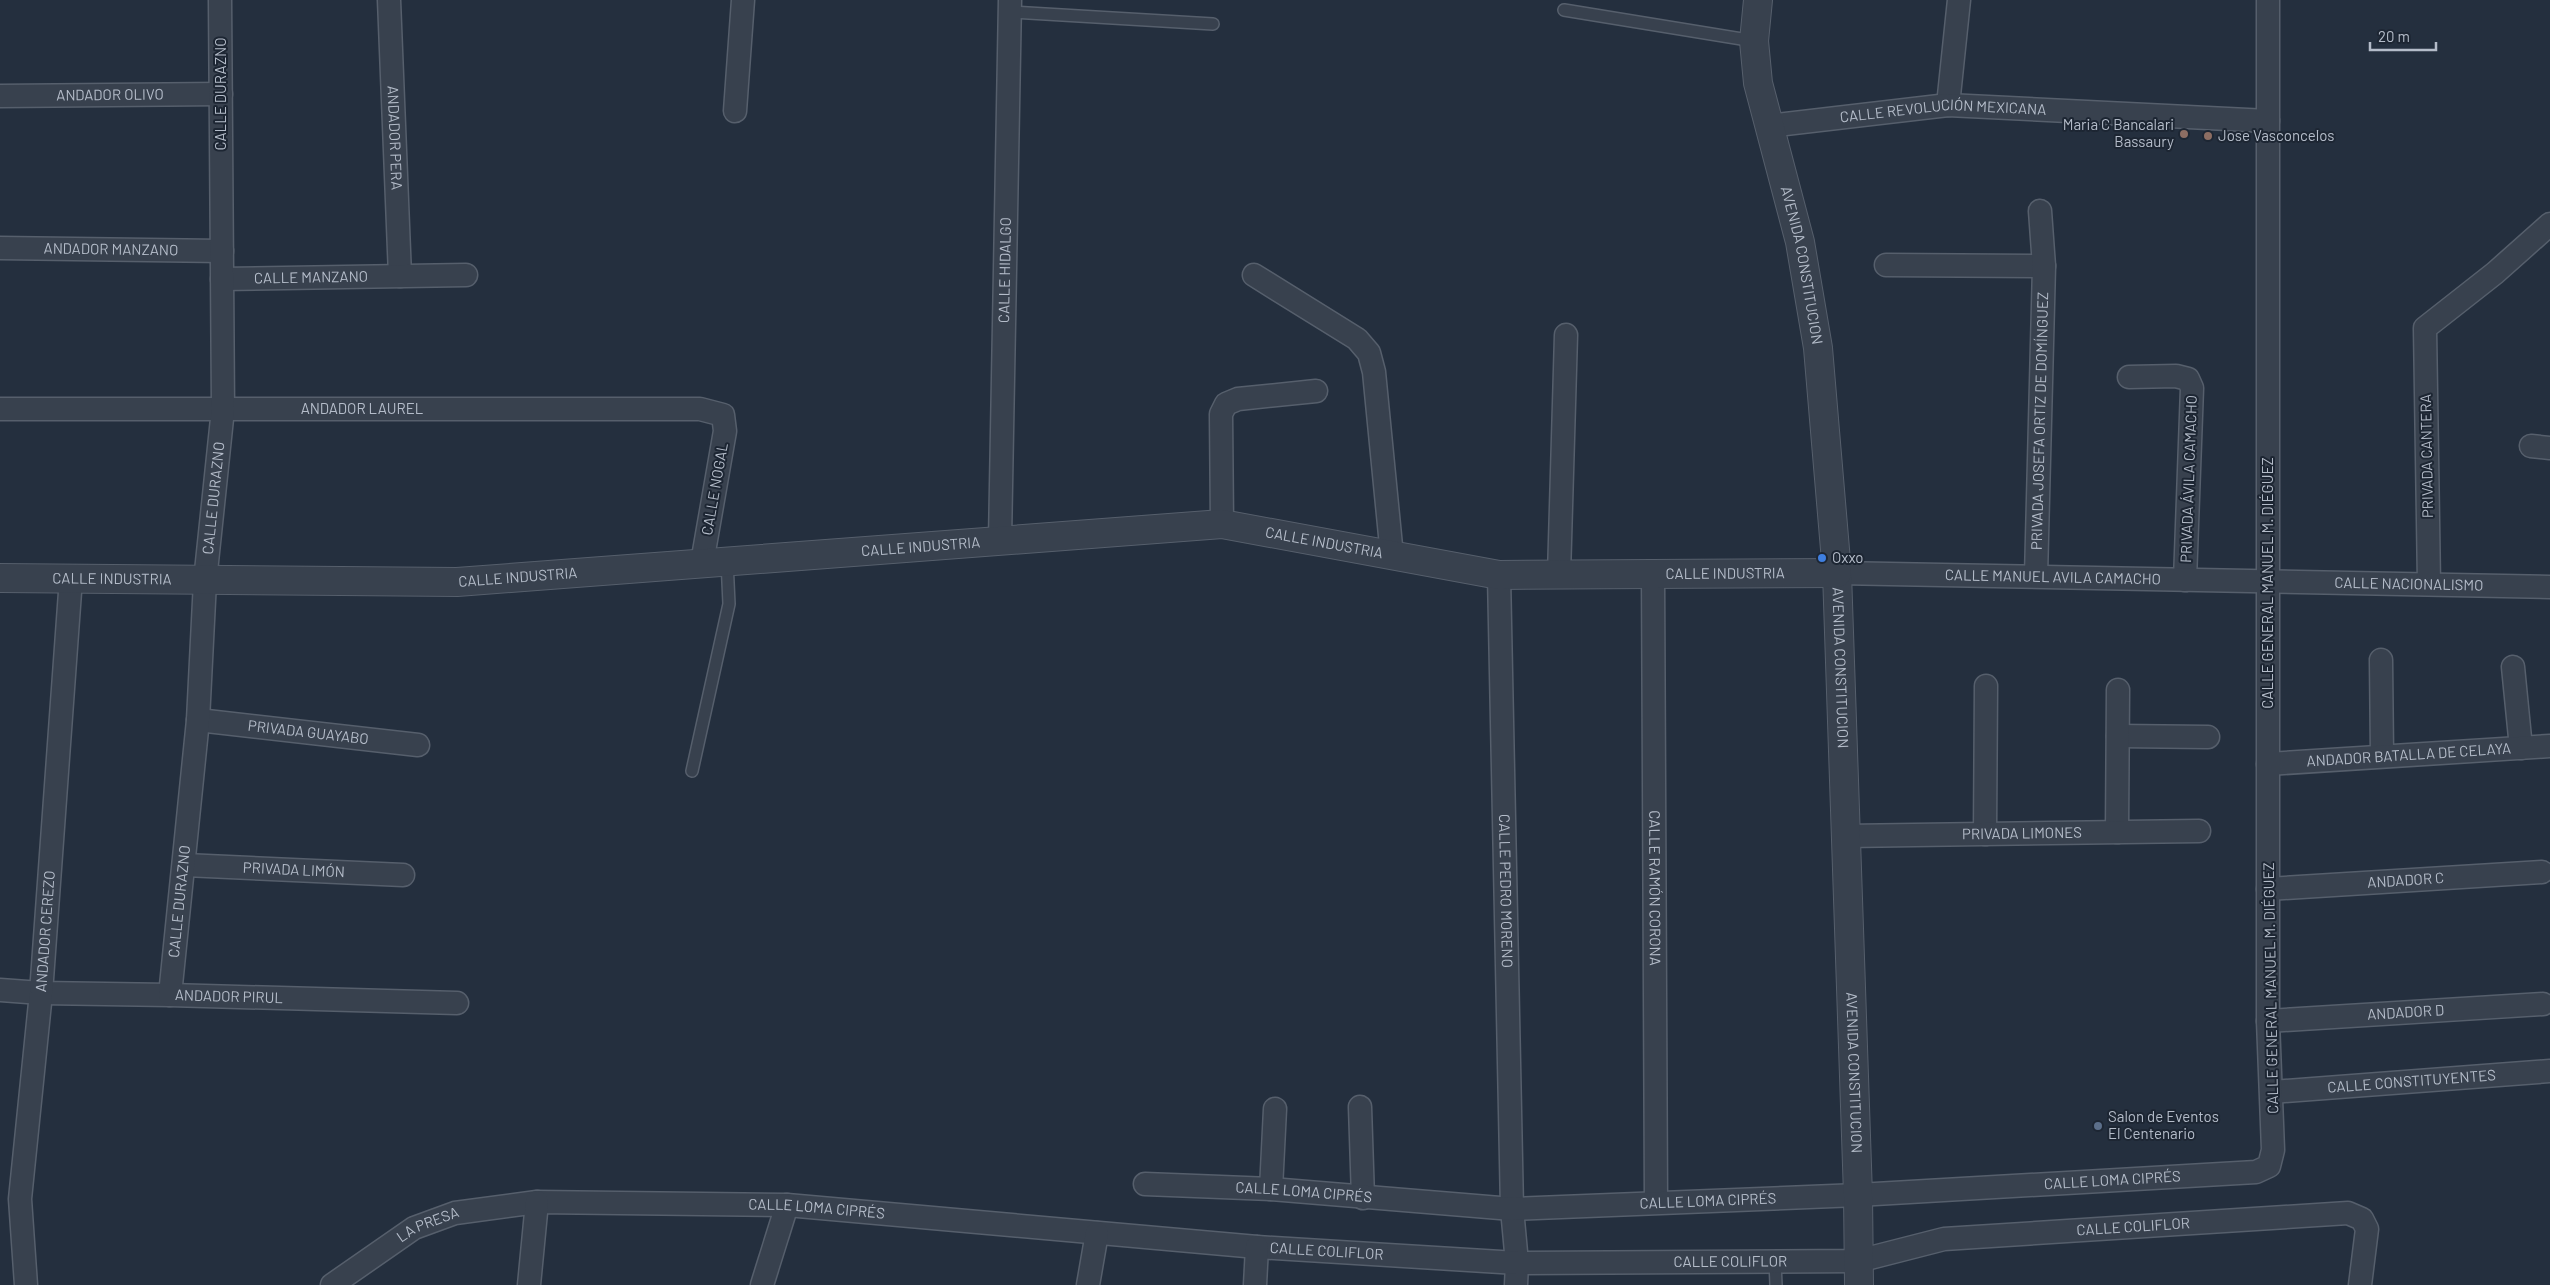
<svg xmlns="http://www.w3.org/2000/svg" width="2550" height="1285" font-family="Barlow,sans-serif">
  <style>
    .lines { fill: none; stroke-linecap: round; stroke-linejoin: round }
    .service-casing { stroke: #565f6c; stroke-width: 14 }
    .minor-casing { stroke: #565f6c; stroke-width: 25 }
    .tertiary-casing { stroke: #565f6c; stroke-width: 30 }
    .service { stroke: #38414e; stroke-width: 11 }
    .minor { stroke: #38414e; stroke-width: 22 }
    .tertiary { stroke: #38414e; stroke-width: 28 }
    .education-dot { fill: #8d6e63; stroke: #1d2633; stroke-width: 2 }
    .shop-dot { fill: #3f7fe0; stroke: #1d2633; stroke-width: 2 }
    .service-dot { fill: #5c6f8a; stroke: #1d2633; stroke-width: 2 }
    .labels { text-anchor: middle; stroke-width: 4; stroke-linejoin: round; paint-order: stroke }
    .street-label { font-size: 15px; fill: #b4bcc9; stroke: #1d2633 }
    .poi-label { font-size: 15px; fill: #b4bcc9; stroke: #1d2633; text-anchor: start }
  </style>
  <rect width="100%" height="100%" fill="#242f3e"/>
  <g class="lines">
    <g class="service-casing">
      <path id="service" d="M 1564,10 L 1754,41
        M 1010,12 L 1213,24
        M 692,771 L 729,604 L 727,561
        M 1775,1261 L 1776,1285"/>
    </g>
    <g class="minor-casing">
      <g id="minor">
        <path id="s1" d="M 389,0 L 400,276"/>
        <path id="s2" d="M 0,96 L 221,94"/>
        <path d="M 1948,105 L 1959,0"/>
        <path d="M 735,111 L 743,0"/>
        <path id="s3" d="M 1768,126 L 1948,105 L 2268,121"/>
        <path id="s4" d="M 0,248 L 222,251"/>
        <path d="M 1886,265 L 2044,266"/>
        <path d="M 1254,275 L 1357,339 L 1369,353 L 1374,372 L 1392,556"/>
        <path id="s5" d="M 222,279 L 466,275"/>
        <path d="M 2129,377 L 2176,376 L 2188,379 L 2192,388 L 2185,580"/>
        <path id="s6" d="M 0,409 L 700,409 L 723,415 L 725,431 L 702,563"/>
        <path d="M 2531,446 L 2550,448"/>
        <path d="M 1222,524 L 1221,414 L 1226,404 L 1238,399 L 1316,391"/>
        <path id="s7" d="M 1000,540 L 1010,0"/>
        <path id="s8" d="M 1837,573 L 2550,587"/>
        <path id="s9" d="M 1653,574 L 1656,1201"/>
        <path id="s10" d="M 1499,575 L 1512,1209 L 1517,1263 L 1516,1285"/>
        <path d="M 1559,575 L 1566,335"/>
        <path id="s11" d="M 2036,576 L 2044,266 L 2040,211"/>
        <path d="M 2429,584 L 2425,328 L 2495,273 L 2550,224"/>
        <path d="M 2381,660 L 2382,756"/>
        <path d="M 2513,667 L 2521,748"/>
        <path id="s12" d="M 198,720 L 418,745"/>
        <path d="M 2118,736 L 2208,737"/>
        <path id="s13" d="M 2268,764 L 2550,746"/>
        <path d="M 2117,832 L 2118,690"/>
        <path d="M 1985,834 L 1986,686"/>
        <path id="s14" d="M 1846,836 L 2199,831"/>
        <path id="s15" d="M 185,865 L 403,875"/>
        <path id="s16" d="M 2268,889 L 2542,872"/>
        <path id="s17" d="M 0,990 L 41,993 L 170,995 L 457,1003"/>
        <path id="s18" d="M 170,995 L 198,720 L 205,581 L 223,409 L 220,0"/>
        <path id="s19" d="M 2268,1021 L 2543,1004"/>
        <path id="s20" d="M 2272,1092 L 2550,1071"/>
        <path d="M 1360,1107 L 1363,1198"/>
        <path id="s21" d="M 1145,1184 L 1271,1189 L 1512,1209 L 1858,1195 L 2256,1172 L 2269,1166 L 2273,1150 L 2268,1021 L 2268,0"/>
        <path d="M 1271,1189 L 1275,1109"/>
        <path id="s22" d="M 26,1285 L 20,1199 L 41,993 L 71,578"/>
        <path id="s23" d="M 332,1285 L 414,1228 L 455,1213 L 537,1202 L 787,1205 L 1257,1247 L 1517,1263 L 1858,1261 L 1944,1239 L 2348,1213 L 2362,1219 L 2367,1229 L 2360,1285"/>
        <path d="M 529,1285 L 537,1202"/>
        <path d="M 762,1285 L 787,1205"/>
        <path d="M 1088,1285 L 1097,1233"/>
        <path d="M 1255,1285 L 1257,1247"/>
      </g>
    </g>
    <g class="tertiary-casing">
      <g id="tertiary">
        <path id="s24" d="M 1758,0 L 1754,41 L 1758,83 L 1800,242 L 1818,348 L 1837,573 L 1858,1195 L 1859,1285"/>
        <path id="s25" d="M 0,578 L 457,582 L 1222,524 L 1499,575 L 1837,573"/>
      </g>
    </g>
    <use href="#service" class="service"/>
    <use href="#minor" class="minor"/>
    <use href="#tertiary" class="tertiary"/>
  </g>
  <g class="education-dot">
    <circle cx="2184" cy="134" r="5"/>
    <circle cx="2208" cy="136" r="5"/>
  </g>
  <circle class="shop-dot" cx="1822" cy="558" r="5"/>
  <circle class="service-dot" cx="2098" cy="1126" r="5"/>
  <g class="labels">
    <g class="street-label">
      <text transform="translate(221 94) rotate(-90)" y="5">CALLE DURAZNO</text>
      <text dy="5" stroke="none"><textPath href="#s2" startOffset="110">ANDADOR OLIVO</textPath></text>
      <text dy="5" stroke="none"><textPath href="#s3" startOffset="176">CALLE REVOLUCIÓN MEXICANA</textPath></text>
      <text dy="5" stroke="none"><textPath href="#s1" startOffset="138">ANDADOR PERA</textPath></text>
      <text dy="5" stroke="none"><textPath href="#s4" startOffset="111">ANDADOR MANZANO</textPath></text>
      <text dy="5" stroke="none"><textPath href="#s24" startOffset="271">AVENIDA CONSTITUCION</textPath></text>
      <text dy="5" stroke="none"><textPath href="#s7" startOffset="270">CALLE HIDALGO</textPath></text>
      <text dy="5" stroke="none"><textPath href="#s5" startOffset="89">CALLE MANZANO</textPath></text>
      <text dy="5" stroke="none"><textPath href="#s6" startOffset="362">ANDADOR LAUREL</textPath></text>
      <text dy="5" stroke="none"><textPath href="#s11" startOffset="155">PRIVADA JOSEFA ORTIZ DE DOMÍNGUEZ</textPath></text>
      <text transform="translate(2427 456) rotate(-91)" y="5">PRIVADA CANTERA</text>
      <text transform="translate(2189 479) rotate(-88)" y="5">PRIVADA ÁVILA CAMACHO</text>
      <text transform="translate(715 489) rotate(-80)" y="5">CALLE NOGAL</text>
      <text dy="5" stroke="none"><textPath href="#s18" startOffset="499">CALLE DURAZNO</textPath></text>
      <text dy="5" stroke="none"><textPath href="#s25" startOffset="1328">CALLE INDUSTRIA</textPath></text>
      <text dy="5" stroke="none"><textPath href="#s25" startOffset="922">CALLE INDUSTRIA</textPath></text>
      <text dy="5" stroke="none"><textPath href="#s25" startOffset="1732">CALLE INDUSTRIA</textPath></text>
      <text dy="5" stroke="none"><textPath href="#s25" startOffset="518">CALLE INDUSTRIA</textPath></text>
      <text dy="5" stroke="none"><textPath href="#s8" startOffset="216">CALLE MANUEL AVILA CAMACHO</textPath></text>
      <text dy="5" stroke="none"><textPath href="#s25" startOffset="112">CALLE INDUSTRIA</textPath></text>
      <text transform="translate(2268 583) rotate(-90)" y="5">CALLE GENERAL MANUEL M. DIÉGUEZ</text>
      <text dy="5" stroke="none"><textPath href="#s8" startOffset="572">CALLE NACIONALISMO</textPath></text>
      <text dy="5" stroke="none"><textPath href="#s24" startOffset="676">AVENIDA CONSTITUCION</textPath></text>
      <text dy="5" stroke="none"><textPath href="#s12" startOffset="111">PRIVADA GUAYABO</textPath></text>
      <text dy="5" stroke="none"><textPath href="#s13" startOffset="141">ANDADOR BATALLA DE CELAYA</textPath></text>
      <text dy="5" stroke="none"><textPath href="#s14" startOffset="176">PRIVADA LIMONES</textPath></text>
      <text dy="5" stroke="none"><textPath href="#s15" startOffset="109">PRIVADA LIMÓN</textPath></text>
      <text dy="5" stroke="none"><textPath href="#s16" startOffset="138">ANDADOR C</textPath></text>
      <text dy="5" stroke="none"><textPath href="#s9" startOffset="314">CALLE RAMÓN CORONA</textPath></text>
      <text dy="5" stroke="none"><textPath href="#s10" startOffset="316">CALLE PEDRO MORENO</textPath></text>
      <text dy="5" stroke="none"><textPath href="#s18" startOffset="94">CALLE DURAZNO</textPath></text>
      <text dy="5" stroke="none"><textPath href="#s22" startOffset="355">ANDADOR CEREZO</textPath></text>
      <text transform="translate(2271 988) rotate(-91)" y="5">CALLE GENERAL MANUEL M. DIÉGUEZ</text>
      <text dy="5" stroke="none"><textPath href="#s17" startOffset="229">ANDADOR PIRUL</textPath></text>
      <text dy="5" stroke="none"><textPath href="#s19" startOffset="138">ANDADOR D</textPath></text>
      <text dy="5" stroke="none"><textPath href="#s24" startOffset="1081">AVENIDA CONSTITUCION</textPath></text>
      <text dy="5" stroke="none"><textPath href="#s20" startOffset="140">CALLE CONSTITUYENTES</textPath></text>
      <text dy="5" stroke="none"><textPath href="#s21" startOffset="969">CALLE LOMA CIPRÉS</textPath></text>
      <text dy="5" stroke="none"><textPath href="#s21" startOffset="159">CALLE LOMA CIPRÉS</textPath></text>
      <text dy="5" stroke="none"><textPath href="#s21" startOffset="564">CALLE LOMA CIPRÉS</textPath></text>
      <text dy="5" stroke="none"><textPath href="#s23" startOffset="506">CALLE LOMA CIPRÉS</textPath></text>
      <text dy="5" stroke="none"><textPath href="#s23" startOffset="1828">CALLE COLIFLOR</textPath></text>
      <text dy="5" stroke="none"><textPath href="#s23" startOffset="114">LA PRESA</textPath></text>
      <text dy="5" stroke="none"><textPath href="#s23" startOffset="1018">CALLE COLIFLOR</textPath></text>
      <text dy="5" stroke="none"><textPath href="#s23" startOffset="1422">CALLE COLIFLOR</textPath></text>
    </g>
    <g class="poi-label">
      <text x="2174" y="130" text-anchor="end">Maria C Bancalari<tspan x="2174" dy="17">Bassaury</tspan></text>
      <text x="2218" y="141">Jose Vasconcelos</text>
      <text x="1832" y="563">Oxxo</text>
      <text x="2108" y="1122">Salon de Eventos<tspan x="2108" dy="17">El Centenario</tspan></text>
    </g>
  </g>
  <path d="M2370 42v8h66v-8" fill="none" stroke="#b4bcc9" stroke-width="2.5"/>
  <text x="2378" y="42" font-size="15" fill="#b4bcc9" stroke="#1d2633" stroke-width="4" paint-order="stroke">20 m</text>
</svg>
